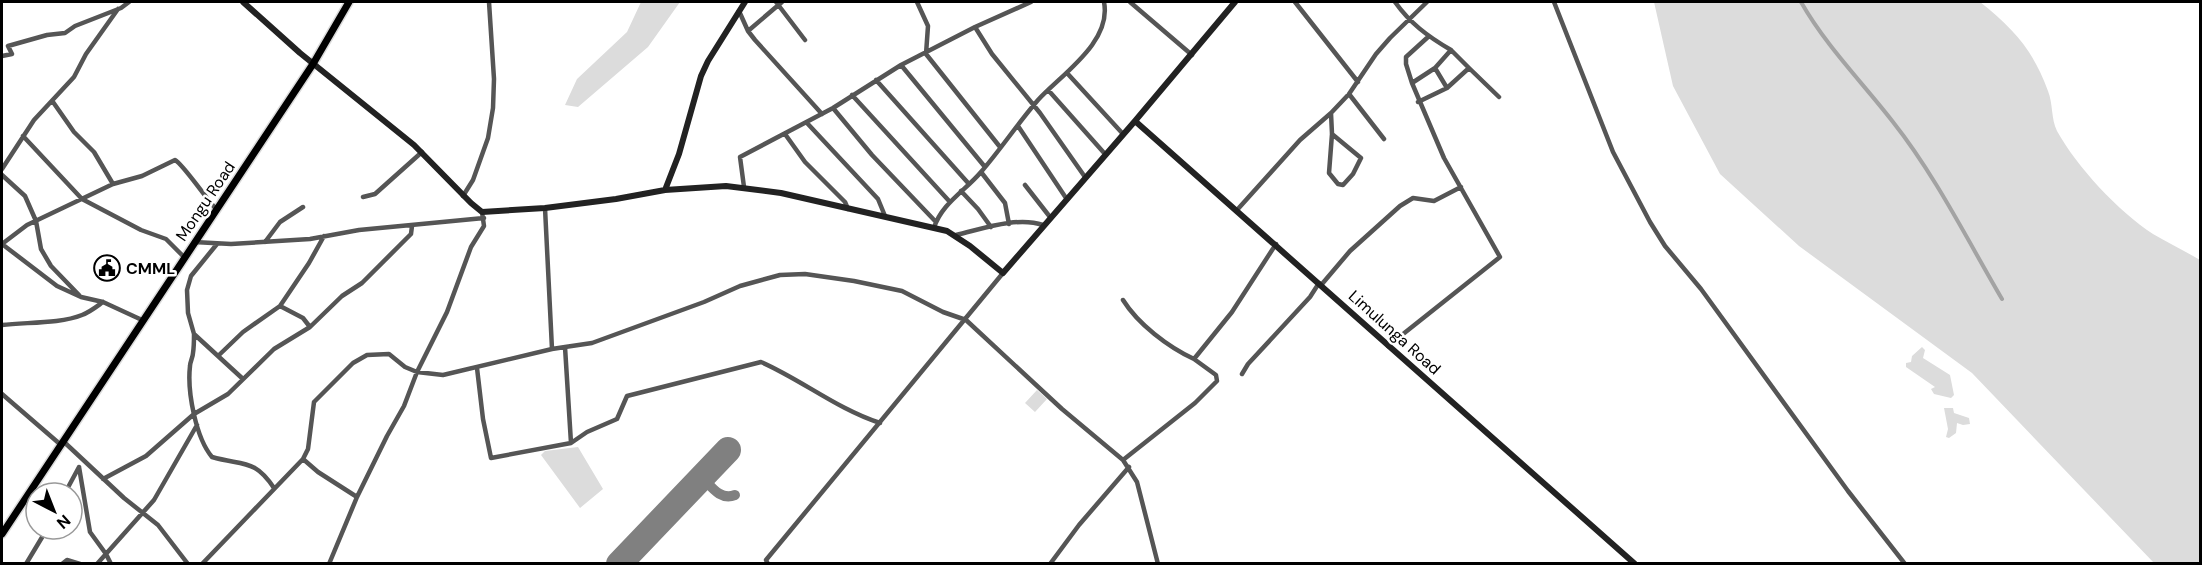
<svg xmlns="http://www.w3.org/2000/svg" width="2202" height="565" font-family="'DM Sans',sans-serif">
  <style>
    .green { fill: #dcdcdc }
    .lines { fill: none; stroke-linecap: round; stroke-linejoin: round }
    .canal { stroke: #a3a3a3; stroke-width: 4 }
    .taxiway { stroke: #808080; stroke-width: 10 }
    .runway { stroke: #808080; stroke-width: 26 }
    .primary-casing { stroke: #dbdbdb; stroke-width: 10 }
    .street { stroke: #555; stroke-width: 4.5 }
    .secondary { stroke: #222; stroke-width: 6 }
    .primary { stroke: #000; stroke-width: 7 }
    .labels { text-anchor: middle; stroke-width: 5; stroke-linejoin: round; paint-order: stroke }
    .street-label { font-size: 16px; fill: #000; stroke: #fff }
    .poi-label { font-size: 16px; font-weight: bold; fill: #000; stroke: #fff; text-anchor: start }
  </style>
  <rect width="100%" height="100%" fill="#fff"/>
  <path class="green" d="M 641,2 L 680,2 L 648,47 L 578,107 L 565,105 L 577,79 L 627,32 Z
    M 1654,2 L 1980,2 C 2014,29 2033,50 2048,91 C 2053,103 2051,119 2057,131 C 2077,167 2118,211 2153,234 C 2168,243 2185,251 2200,260 L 2200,563 L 2154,563 L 1972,373 L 1799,246 L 1720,174 L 1673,86 Z
    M 1922,347 L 1925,350 L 1923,358 L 1950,375 L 1954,395 L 1951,398 L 1934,394 L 1931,389 L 1935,387 L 1906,367 L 1906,363 L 1911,362 L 1912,356 Z
    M 1037,390 L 1047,399 L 1035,412 L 1025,403 Z
    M 1944,408 L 1953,408 L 1954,413 L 1969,418 L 1970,424 L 1963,425 L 1957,423 L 1956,433 L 1949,438 L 1946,437 L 1948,429 Z
    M 578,447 L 603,489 L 580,508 L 541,455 L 545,451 Z"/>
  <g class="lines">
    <path class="canal" d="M 1801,2 C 1826,46 1862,82 1893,122 C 1935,175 1968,241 2002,299"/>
    <path class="taxiway" d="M 702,477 C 711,486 720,501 735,495"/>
    <path class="runway" d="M 619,564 L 728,450"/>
    <g class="primary-casing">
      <path id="primary" d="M 2,534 L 313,64 L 349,2"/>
    </g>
    <path class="street" d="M 776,2 L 805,40
      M 917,2 L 928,26 L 926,54 L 1000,147
      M 1130,2 L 1192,55
      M 1295,2 L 1358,82
      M 1395,2 C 1410,23 1427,36 1451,50 L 1435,68 L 1412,83 L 1406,64 L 1406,57 L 1428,37
      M 1554,2 L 1613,152 L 1650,222 L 1665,246 L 1701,289 L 1848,491 L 1905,564
      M 739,11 L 748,31 L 755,40 L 822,114
      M 975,27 L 992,54 L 1040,113 L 1085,177
      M 748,31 L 782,2
      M 1451,50 L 1469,68
      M 2,56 L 12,54 L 8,46 L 47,35 L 65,33 L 75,26 L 121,8 L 129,2
      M 901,65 L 985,167
      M 1435,68 L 1447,88
      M 1067,73 L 1123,134
      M 876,80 L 969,184
      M 1049,91 L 1105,154
      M 1349,94 L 1384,139
      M 852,95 L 950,202
      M 53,102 L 74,132 L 94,152 L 113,184
      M 1418,102 L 1447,88 L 1469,68 L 1499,97
      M 833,108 L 872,155 L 936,222
      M 807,123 L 878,199 L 885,216
      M 1018,126 L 1066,198
      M 785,134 L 805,162 L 845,202 L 848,209
      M 1332,134 L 1361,158 L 1353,174 L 1343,185 L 1338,184 L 1329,173 L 1332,134 L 1331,113 L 1349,94 L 1376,54 L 1390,38 L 1427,2
      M 23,136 L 82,199 L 141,230 L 166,239 L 184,257
      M 2,169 L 34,120 L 74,77 L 86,54 L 118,9
      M 981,172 L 1005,203 L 1009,224
      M 2,175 L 25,196 L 36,221 L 41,249 L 51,266 L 79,295
      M 1025,185 L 1050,217
      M 744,187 L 740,157 L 833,108 L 901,65 L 975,27 L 1031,2
      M 961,191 L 978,209 L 991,227
      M 463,196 L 473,180 L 488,138 L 493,108 L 494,79 L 489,2
      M 363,197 L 375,194 L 422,152
      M 1237,210 L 1300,140 L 1331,113
      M 934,228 C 941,204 966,190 981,172 C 1001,149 1018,123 1038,100 C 1062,74 1112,42 1104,2
      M 956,235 C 982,229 1017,216 1043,225
      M 194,242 L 231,244 L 310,239 L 359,230 L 484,218
      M 265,242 L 280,222 L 303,207
      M 2,244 L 27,225 L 113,184 L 142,176 L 175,160 C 183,164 207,200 217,210
      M 2,244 L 57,286 L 81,297 L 103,302 L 142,320
      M 217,244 L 191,276 L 187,290 L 188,313 L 194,334 L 243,379
      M 1322,284 L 1350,251 L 1400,206 L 1413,198 L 1434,201 L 1461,187
      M 1123,300 C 1138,324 1168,347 1194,359 L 1232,312 L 1276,244
      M 280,306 L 303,318 L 310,327
      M 2,325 C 26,322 60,324 82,315 C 90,312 96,307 103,302
      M 194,334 C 194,340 194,347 193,353 C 193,357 190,362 190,366 C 187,392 196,438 212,457 C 243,466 254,458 274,488
      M 1388,346 L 1500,257 L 1444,158 L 1412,83
      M 565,347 L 592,343 L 704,302 L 740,286 L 780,275 L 805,274 L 854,281 L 902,291 L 943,312 L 966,320 L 1062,409 L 1123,460 L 1137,482 L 1158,564
      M 218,356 L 243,332 L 280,306 L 309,263 L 324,236
      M 477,368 L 483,419 L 491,458 L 571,443 L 565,347 L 552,349
      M 1242,374 L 1248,364 L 1310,297 L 1319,283
      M 2,394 L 61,445
      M 63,441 L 124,498 L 158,525 L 188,564
      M 571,443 L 587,432 L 617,419 L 627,396 L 761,362 C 802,380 837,409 880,423
      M 1123,460 L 1195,403 L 1217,381 L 1216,375 L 1194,359
      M 79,467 L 90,532 L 106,554 L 111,564
      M 103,479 L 146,456 L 194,414 L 228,394 L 274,349 L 310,327 L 342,296 L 362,283 L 411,234 L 412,226
      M 65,493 L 79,467
      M 357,497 L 318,472 L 303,459 L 308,449 L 314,402 L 353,363 L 367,355 L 389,354 L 405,367 L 417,372 L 443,375 L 552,349 L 545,208
      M 26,564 L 47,529
      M 62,564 L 67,560 L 80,564
      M 97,564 L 154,500 L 197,425
      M 202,564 L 303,459
      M 329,564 L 357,497 L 387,436 L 404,406 L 417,372 L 447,312 L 471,247 L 484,226 L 482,212
      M 768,564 L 766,560 L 1003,273
      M 1050,564 L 1079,525 L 1129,467"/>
    <path class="secondary" d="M 243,2 L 300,53 L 414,145 L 471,203 L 482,212 L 545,208 L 616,199 L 665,190 L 726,186 L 781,193 L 947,231 L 970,246 L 1003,273 L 1135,121 L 1235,2
      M 1135,121 L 1635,564
      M 665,190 L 679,154 L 701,76 L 708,61 L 745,2"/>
    <use href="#primary" class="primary"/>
  </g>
  <defs>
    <g id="civic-ring" transform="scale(1.35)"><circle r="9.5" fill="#fff" stroke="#000" stroke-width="1.5"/><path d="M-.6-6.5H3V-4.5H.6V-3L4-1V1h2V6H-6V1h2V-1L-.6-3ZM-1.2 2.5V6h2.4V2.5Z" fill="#000"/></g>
  </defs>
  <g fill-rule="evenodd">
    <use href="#civic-ring" x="107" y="268"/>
  </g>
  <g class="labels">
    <g class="street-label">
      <text transform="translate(205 201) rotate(-56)" y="6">Mongu Road</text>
      <text transform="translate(1395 332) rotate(42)" y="6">Limulunga Road</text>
    </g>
    <g class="poi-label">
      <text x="126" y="274">CMML</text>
    </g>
  </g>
  <rect width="2202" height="565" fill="none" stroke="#000000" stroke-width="6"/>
  <g transform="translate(54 511) rotate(138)"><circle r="28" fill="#ffffff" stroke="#999999" stroke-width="1.5"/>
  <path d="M0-4.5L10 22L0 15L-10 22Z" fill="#000000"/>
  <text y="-9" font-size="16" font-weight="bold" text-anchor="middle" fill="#000000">N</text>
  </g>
</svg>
